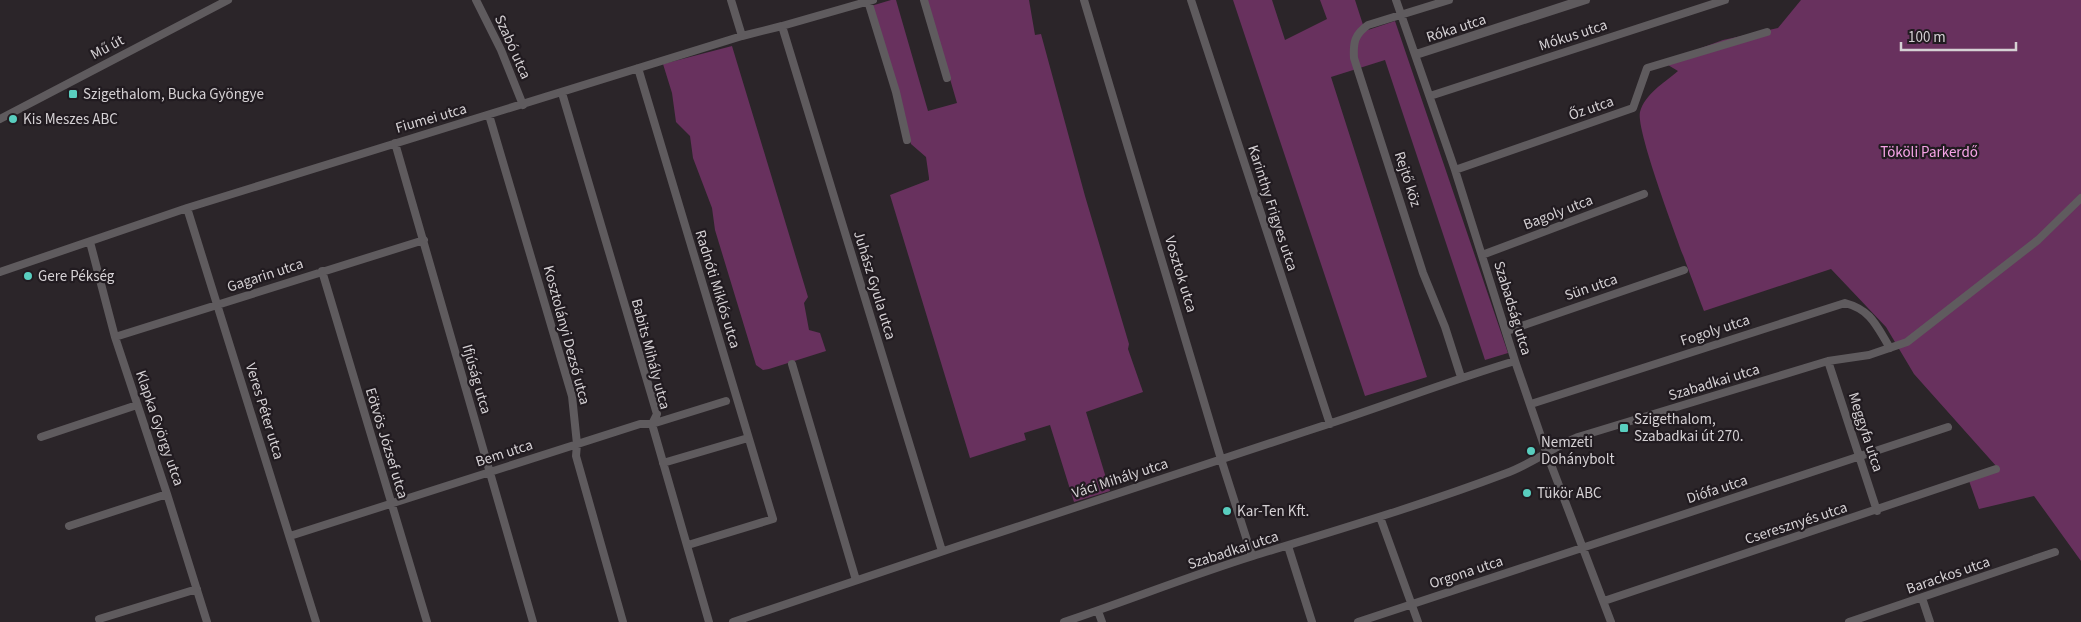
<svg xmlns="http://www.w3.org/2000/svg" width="2081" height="622" font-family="'Source Sans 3',sans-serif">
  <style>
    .green { fill: #68315e }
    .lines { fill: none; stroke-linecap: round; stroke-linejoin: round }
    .minor { stroke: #5f5b5e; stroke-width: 8 }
    .poi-dot { fill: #59cebf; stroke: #211b20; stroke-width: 2 }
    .labels { text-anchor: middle; stroke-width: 4.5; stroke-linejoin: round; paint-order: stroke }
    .street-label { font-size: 15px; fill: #d5d1d4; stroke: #211b20 }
    .poi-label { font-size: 15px; fill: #d5d1d4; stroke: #211b20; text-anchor: start }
    .park-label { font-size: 15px; fill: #f6a4e6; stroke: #211b20 }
  </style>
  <rect width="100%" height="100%" fill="#2b2529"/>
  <path class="green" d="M 891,0 L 896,0 L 928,111 L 957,103 L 927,0 L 1029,0 L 1035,35 L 1041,34 L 1085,196 L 1129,344 L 1128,349 L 1143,392 L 1086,412 L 1110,491 L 1074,502 L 1050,425 L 1024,433 L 1026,440 L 970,458 L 890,195 L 929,180 L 929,178 L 926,157 L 911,144 L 894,81 L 871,6 Z
    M 1233,0 L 1272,0 L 1285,40 L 1327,19 L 1320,0 L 1355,0 L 1365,31 L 1395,21 L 1508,353 L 1485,360 L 1385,60 L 1331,77 L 1427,377 L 1365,396 Z
    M 1801,0 L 2081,0 L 2081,561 L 2034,496 L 1979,509 L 1968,478 L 1997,467 L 1914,374 L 1886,327 L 1831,269 L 1704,311 C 1693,281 1635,133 1640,112 C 1645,94 1664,83 1678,71 L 1663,62 L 1723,40 L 1778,28 Z
    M 732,46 L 808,297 L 804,303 L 809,330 L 820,333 L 826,351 L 769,369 L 763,370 L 756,365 L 715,230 L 712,208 L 693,158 L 690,136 L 676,122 L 672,93 L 663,64 Z"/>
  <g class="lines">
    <path class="minor" d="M 476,0 L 501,50 L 523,105
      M 731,0 L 742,36
      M 924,0 L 947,78
      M 1084,0 L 1221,459 L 1252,556
      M 1191,0 L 1330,424
      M 1396,0 L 1455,170 L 1515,361 L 1547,454 L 1611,622
      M 1449,0 L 1368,25 C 1355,34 1353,42 1354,58 L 1423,273 L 1445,327 L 1461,377
      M 1581,0 L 1416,54 L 1416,55 L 1586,0
      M 868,1 L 896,92 L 907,140
      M 782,26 L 942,551
      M 638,68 L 773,519 L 688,545
      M 562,93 L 657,414 L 652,424 L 709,622
      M 1430,96 L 1725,0
      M 489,115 L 572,396 L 577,444 L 576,456 L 623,622
      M 0,119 L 228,0
      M 395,143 L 533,622
      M 1455,170 L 1633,108 L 1647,68 L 1767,32
      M 187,208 L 316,622
      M 90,242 L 115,337 L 167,494 L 207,622
      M 1482,255 L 1644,194
      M 322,271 L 427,622
      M 0,272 L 187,208 L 742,36 L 782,26 L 873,0
      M 1507,331 L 1684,270
      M 115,337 L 424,240
      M 1828,361 L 1877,511
      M 792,364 L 856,580
      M 1531,404 L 1845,303 C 1871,310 1876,325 1890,348
      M 41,437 L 137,405
      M 663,463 L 748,438
      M 1380,517 L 1418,622
      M 69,526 L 167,494
      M 290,536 L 640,424 L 652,424 L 726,401
      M 1288,546 L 1312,622
      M 1922,598 L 1930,622
      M 1604,601 L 1996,469
      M 1098,611 L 1102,622
      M 99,619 L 197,589
      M 733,622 C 924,557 1115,494 1307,431 C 1377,409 1445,382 1515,361
      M 1064,622 C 1127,601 1189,576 1253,556 C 1337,530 1422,505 1504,474 C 1530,465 1553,447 1578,437 L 1828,361 L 1869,355 L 1907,342 L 2038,240 L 2081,198
      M 1358,622 L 1948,427
      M 1849,622 L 2055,552"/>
  </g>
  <g class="poi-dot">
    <rect x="68" y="89" width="10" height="10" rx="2.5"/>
    <circle cx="13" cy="119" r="5"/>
    <circle cx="28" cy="276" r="5"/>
    <rect x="1619" y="423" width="10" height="10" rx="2.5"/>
    <circle cx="1531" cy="451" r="5"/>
    <circle cx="1527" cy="493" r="5"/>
    <circle cx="1227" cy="511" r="5"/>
  </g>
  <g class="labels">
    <g class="street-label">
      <text transform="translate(1456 28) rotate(-18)" y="5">Róka utca</text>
      <text transform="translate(1573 35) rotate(-18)" y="5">Mókus utca</text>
      <text transform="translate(107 47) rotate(-28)" y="5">Mű út</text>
      <text transform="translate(513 47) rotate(66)" y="5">Szabó utca</text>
      <text transform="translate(1591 108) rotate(-19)" y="5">Őz utca</text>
      <text transform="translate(431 118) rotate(-16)" y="5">Fiumei utca</text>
      <text transform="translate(1408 179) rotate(72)" y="5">Rejtő köz</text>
      <text transform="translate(1273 208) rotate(72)" y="5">Karinthy Frigyes utca</text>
      <text transform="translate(1558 212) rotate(-21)" y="5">Bagoly utca</text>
      <text transform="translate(1181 274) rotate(73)" y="5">Vosztok utca</text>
      <text transform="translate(265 275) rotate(-18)" y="5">Gagarin utca</text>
      <text transform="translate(875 285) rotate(73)" y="5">Juhász Gyula utca</text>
      <text transform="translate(1591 287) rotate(-19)" y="5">Sün utca</text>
      <text transform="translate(718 289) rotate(73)" y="5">Radnóti Miklós utca</text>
      <text transform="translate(1513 308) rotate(73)" y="5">Szabadság utca</text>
      <text transform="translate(1715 330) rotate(-18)" y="5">Fogoly utca</text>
      <text transform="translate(567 335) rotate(75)" y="5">Kosztolányi Dezső utca</text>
      <text transform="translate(651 354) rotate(75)" y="5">Babits Mihály utca</text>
      <text transform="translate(477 379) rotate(74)" y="5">Ifjúság utca</text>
      <text transform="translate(1714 382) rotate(-17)" y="5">Szabadkai utca</text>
      <text transform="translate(265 411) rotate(73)" y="5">Veres Péter utca</text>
      <text transform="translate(160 428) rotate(71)" y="5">Klapka György utca</text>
      <text transform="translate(1866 432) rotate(72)" y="5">Meggyfa utca</text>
      <text transform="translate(387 443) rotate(73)" y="5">Eötvös József utca</text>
      <text transform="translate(504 453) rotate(-18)" y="5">Bem utca</text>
      <text transform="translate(1120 478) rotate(-18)" y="5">Váci Mihály utca</text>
      <text transform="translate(1717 489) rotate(-18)" y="5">Diófa utca</text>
      <text transform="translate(1796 523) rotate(-18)" y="5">Cseresznyés utca</text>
      <text transform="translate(1233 550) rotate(-18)" y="5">Szabadkai utca</text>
      <text transform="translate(1466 572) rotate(-18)" y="5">Orgona utca</text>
      <text transform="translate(1948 575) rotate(-19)" y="5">Barackos utca</text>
    </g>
    <g class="poi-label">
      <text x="83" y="99">Szigethalom, Bucka Gyöngye</text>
      <text x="23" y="124">Kis Meszes ABC</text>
      <text x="38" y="281">Gere Pékség</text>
      <text x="1634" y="424">Szigethalom,<tspan x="1634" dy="17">Szabadkai út 270.</tspan></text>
      <text x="1541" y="447">Nemzeti<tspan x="1541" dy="17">Dohánybolt</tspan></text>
      <text x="1537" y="498">Tükör ABC</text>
      <text x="1237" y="516">Kar-Ten Kft.</text>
    </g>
    <g class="park-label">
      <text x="1929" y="157">Tököli Parkerdő</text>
    </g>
  </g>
  <path d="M1901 42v8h115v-8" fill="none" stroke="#d5d1d4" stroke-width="2.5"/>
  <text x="1908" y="42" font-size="15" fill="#d5d1d4" stroke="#211b20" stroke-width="4" paint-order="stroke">100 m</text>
</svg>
